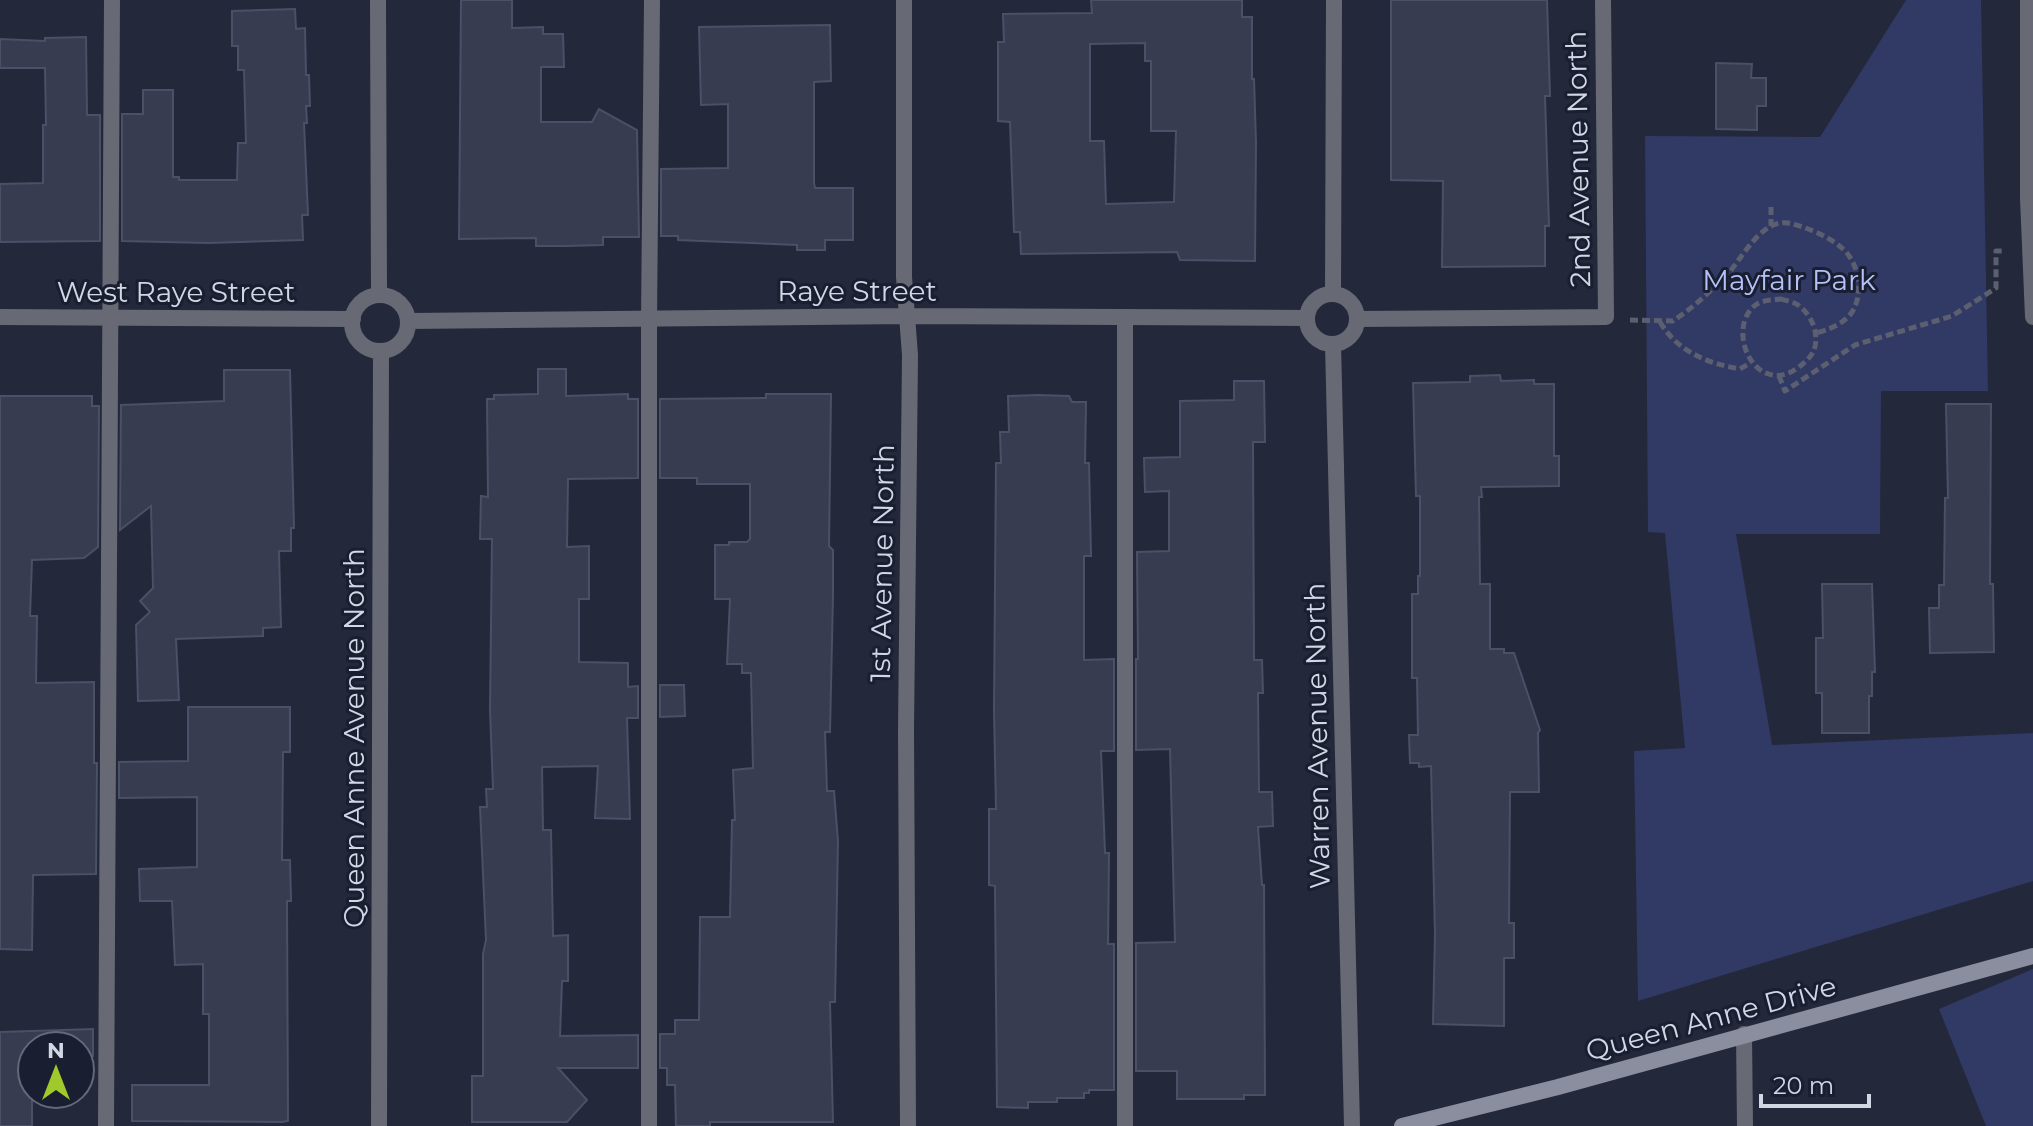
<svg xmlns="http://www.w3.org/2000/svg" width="2033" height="1126" font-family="Montserrat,sans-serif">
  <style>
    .green { fill: #313965 }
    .building { fill: #373c51; stroke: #4a5065; stroke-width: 2; fill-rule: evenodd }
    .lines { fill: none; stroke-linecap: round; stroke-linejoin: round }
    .path { stroke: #5b5f70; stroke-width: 5; stroke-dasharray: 8 4; stroke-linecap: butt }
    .service { stroke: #676a74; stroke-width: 16 }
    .minor { stroke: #676a74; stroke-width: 16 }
    .secondary { stroke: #8a8e9e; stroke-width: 16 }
    .labels { text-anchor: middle; stroke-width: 6; stroke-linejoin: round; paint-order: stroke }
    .street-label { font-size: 28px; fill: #d3d6e3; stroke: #1a1e31 }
    .park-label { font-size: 28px; fill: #b5c2f8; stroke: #1a1e31 }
  </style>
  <rect width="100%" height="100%" fill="#24283b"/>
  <path class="green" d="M 1906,0 L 1981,0 L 1988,391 L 1881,391 L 1880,534 L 1736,534 L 1772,745 L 2033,733 L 2033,881 L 1638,1001 L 1634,751 L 1685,748 L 1665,533 L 1648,532 L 1645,136 L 1820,137 Z
    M 2033,969 L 2033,1126 L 1986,1126 L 1939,1009 Z"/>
  <path class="building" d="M 461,0 L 512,0 L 512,28 L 543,27 L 543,34 L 563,34 L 564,67 L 541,67 L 541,122 L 592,122 L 599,109 L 637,130 L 639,237 L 603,237 L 603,245 L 565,246 L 536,246 L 536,238 L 459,239 Z
    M 1091,0 L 1242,0 L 1242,17 L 1252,17 L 1252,79 L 1254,79 L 1256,143 L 1255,261 L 1180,260 L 1177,252 L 1021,254 L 1020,232 L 1014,232 L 1010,122 L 998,121 L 998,42 L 1004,42 L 1003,14 L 1092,13 ZM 1145,43 L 1145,61 L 1151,61 L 1151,131 L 1176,131 L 1174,202 L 1106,204 L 1104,141 L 1090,141 L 1090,44 Z
    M 1391,0 L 1547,0 L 1550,96 L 1545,96 L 1549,226 L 1545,226 L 1545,266 L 1442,267 L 1443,181 L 1391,180 Z
    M 295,9 L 296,29 L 305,28 L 306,75 L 309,75 L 310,106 L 306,106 L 307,123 L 304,123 L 308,215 L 302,215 L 303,240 L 208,243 L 122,241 L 122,114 L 143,114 L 143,90 L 173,90 L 173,177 L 179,177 L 179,180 L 237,180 L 238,143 L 246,143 L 244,70 L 238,70 L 238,46 L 232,46 L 232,11 Z
    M 830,25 L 831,81 L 814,82 L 814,183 L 815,188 L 853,188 L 853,240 L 825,240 L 825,250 L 797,250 L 797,245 L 678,240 L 678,236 L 661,236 L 661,169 L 728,168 L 728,104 L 701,105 L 699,27 Z
    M 86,37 L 87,115 L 100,115 L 100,241 L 0,242 L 0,184 L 43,183 L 43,125 L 46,125 L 45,68 L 0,68 L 0,39 L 45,41 L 45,38 Z
    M 1716,63 L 1752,64 L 1751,78 L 1766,78 L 1766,106 L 1757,106 L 1757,130 L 1716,129 Z
    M 538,369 L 566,369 L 566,396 L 628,394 L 628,399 L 638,399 L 638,478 L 568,479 L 567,547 L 589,546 L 589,599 L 579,599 L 579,662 L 628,663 L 628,687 L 638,686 L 638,718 L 627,718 L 630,819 L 595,818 L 598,766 L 542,767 L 543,830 L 551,830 L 553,936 L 568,935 L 568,981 L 562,981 L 560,1036 L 638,1035 L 638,1068 L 558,1068 L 587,1100 L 567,1122 L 472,1122 L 472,1076 L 483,1076 L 483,954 L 486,940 L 480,807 L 487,807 L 486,789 L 493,789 L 490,710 L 492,539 L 480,539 L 481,496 L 488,497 L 487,399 L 494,399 L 494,395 L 538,394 Z
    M 224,370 L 290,370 L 294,528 L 291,528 L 291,551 L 279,551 L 281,627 L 263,628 L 263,636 L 176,639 L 179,700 L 138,701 L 136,625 L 150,612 L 140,601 L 153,588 L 151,506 L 120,530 L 121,405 L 224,401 Z
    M 1500,375 L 1501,381 L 1534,380 L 1534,384 L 1554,384 L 1554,456 L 1559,456 L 1559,486 L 1481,487 L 1482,497 L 1479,497 L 1480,584 L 1490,584 L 1490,649 L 1504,649 L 1504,653 L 1514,653 L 1540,730 L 1538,733 L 1539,792 L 1510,792 L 1509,923 L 1514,923 L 1514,958 L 1504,958 L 1504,1026 L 1433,1024 L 1435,934 L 1431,766 L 1419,767 L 1419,763 L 1410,763 L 1409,735 L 1418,735 L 1417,678 L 1412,678 L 1412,594 L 1418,594 L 1418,576 L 1420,576 L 1420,496 L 1416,496 L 1413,383 L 1470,382 L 1470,376 Z
    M 1234,381 L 1264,381 L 1265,442 L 1253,442 L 1254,660 L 1262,660 L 1263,693 L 1258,693 L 1259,792 L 1272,792 L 1273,826 L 1258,827 L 1262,885 L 1264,885 L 1265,1095 L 1244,1095 L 1244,1099 L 1177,1099 L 1177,1071 L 1136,1071 L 1136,943 L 1175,942 L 1170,749 L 1136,750 L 1136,659 L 1138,659 L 1137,552 L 1169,551 L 1169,491 L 1145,492 L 1144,458 L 1180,457 L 1180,401 L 1234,400 Z
    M 766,394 L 831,394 L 829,546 L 833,550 L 833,595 L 830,732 L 825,732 L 827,791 L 834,791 L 838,841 L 835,1002 L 830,1002 L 833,1122 L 710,1122 L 710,1126 L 676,1126 L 675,1085 L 667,1085 L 667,1068 L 660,1068 L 660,1034 L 675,1034 L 675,1020 L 699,1020 L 700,917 L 730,917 L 732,820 L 735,820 L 733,770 L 753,768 L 751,673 L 742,673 L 742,664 L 727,664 L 730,599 L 715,599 L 715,545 L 729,545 L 729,542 L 747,542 L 750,539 L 750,484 L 697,484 L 697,478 L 660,478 L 660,399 L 766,398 Z
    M 1038,395 L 1069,396 L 1072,402 L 1086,402 L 1085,463 L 1089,463 L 1091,556 L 1084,556 L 1084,660 L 1114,659 L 1114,751 L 1101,751 L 1105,853 L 1109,853 L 1108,944 L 1114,944 L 1114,1090 L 1089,1090 L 1089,1093 L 1084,1093 L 1084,1098 L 1057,1098 L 1057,1102 L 1028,1102 L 1028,1108 L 997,1107 L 995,886 L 989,885 L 989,809 L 996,809 L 994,710 L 996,463 L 1001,463 L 1000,432 L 1009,432 L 1008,396 Z
    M 0,396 L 92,396 L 92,406 L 99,406 L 98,547 L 84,558 L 32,560 L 30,616 L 37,616 L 36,683 L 94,682 L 94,763 L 97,763 L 96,874 L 33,875 L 32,950 L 0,949 Z
    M 1946,404 L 1991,404 L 1990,584 L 1993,584 L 1994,652 L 1930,653 L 1929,608 L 1939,608 L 1939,585 L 1944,585 L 1945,498 L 1948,498 Z
    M 1822,584 L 1872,584 L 1875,672 L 1872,672 L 1872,696 L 1869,696 L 1869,733 L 1822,733 L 1822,693 L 1816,693 L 1816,638 L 1823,638 Z
    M 660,685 L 684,685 L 685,716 L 660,717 Z
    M 188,707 L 290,707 L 290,752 L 283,752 L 282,860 L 290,860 L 291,901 L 287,901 L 288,1121 L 282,1122 L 132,1121 L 132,1085 L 209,1085 L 209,1014 L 203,1014 L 203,964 L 175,965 L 172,901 L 140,901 L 139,869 L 197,867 L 197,797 L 119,798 L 119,762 L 188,761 Z
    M 93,1029 L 93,1056 L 80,1056 L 80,1046 L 32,1046 L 32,1126 L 0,1126 L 0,1032 Z"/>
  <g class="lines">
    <path class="path" d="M 1771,207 L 1771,226
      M 1781,299 C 1787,301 1794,302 1798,305 C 1815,317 1823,344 1808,359 C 1759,410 1721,328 1757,304 C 1763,300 1774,300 1781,299 Z
      M 1630,320 L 1673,321 C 1691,309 1709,293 1725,277 C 1741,261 1760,219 1788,223 C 1806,227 1829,236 1843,249 C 1859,263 1864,294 1852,312 C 1844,324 1828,330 1816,333
      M 1660,322 C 1678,352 1707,363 1740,369 L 1750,363
      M 1779,376 L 1785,391 L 1855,345 L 1952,316 L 1996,288 L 1996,251 L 2005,251"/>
    <path class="service" d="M 1125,318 L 1125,1126
      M 106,1126 L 112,0
      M 649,1126 L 649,319 L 652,0"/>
    <path class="minor" d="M 378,0 L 379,295
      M 904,0 L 904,277 L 910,355 L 906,730 L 908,1126
      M 2028,0 L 2028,198 L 2033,317
      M1307 319a25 25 0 1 1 50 0a25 25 0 1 1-50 0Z
      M 1333,294 L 1334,0
      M352 323a28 28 0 1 1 56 0a28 28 0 1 1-56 0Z
      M 0,317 L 353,319
      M 1358,319 L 1606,317 L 1603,0
      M 408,321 L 907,316 L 1307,318
      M 1333,344 L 1352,1126
      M 1744,1034 L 1745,1126
      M 379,1126 L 381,351"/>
    <path class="secondary" d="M 1402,1126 L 1558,1087 L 2033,956"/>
  </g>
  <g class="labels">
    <g class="street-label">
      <text transform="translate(1578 159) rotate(-91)" y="10">2nd Avenue North</text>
      <text x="857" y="301">Raye Street</text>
      <text x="176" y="302">West Raye Street</text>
      <text transform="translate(882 563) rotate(-89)" y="10">1st Avenue North</text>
      <text transform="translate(1317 736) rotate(-91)" y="10">Warren Avenue North</text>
      <text transform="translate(354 738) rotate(-90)" y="10">Queen Anne Avenue North</text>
      <text transform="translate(1711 1018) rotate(-15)" y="10">Queen Anne Drive</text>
    </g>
    <g class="park-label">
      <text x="1789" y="290">Mayfair Park</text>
    </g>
  </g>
  <g transform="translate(56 1070)"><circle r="38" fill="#1a1e31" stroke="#646878" stroke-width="2"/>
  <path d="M0-6L14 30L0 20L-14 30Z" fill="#a0c92b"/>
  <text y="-12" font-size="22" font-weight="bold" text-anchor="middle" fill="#d3d6e3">N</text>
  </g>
  <path d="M1761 1094v12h108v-12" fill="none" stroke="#d3d6e3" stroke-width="4"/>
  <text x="1773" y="1094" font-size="24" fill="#d3d6e3" stroke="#1a1e31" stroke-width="6" paint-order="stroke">20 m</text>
</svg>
